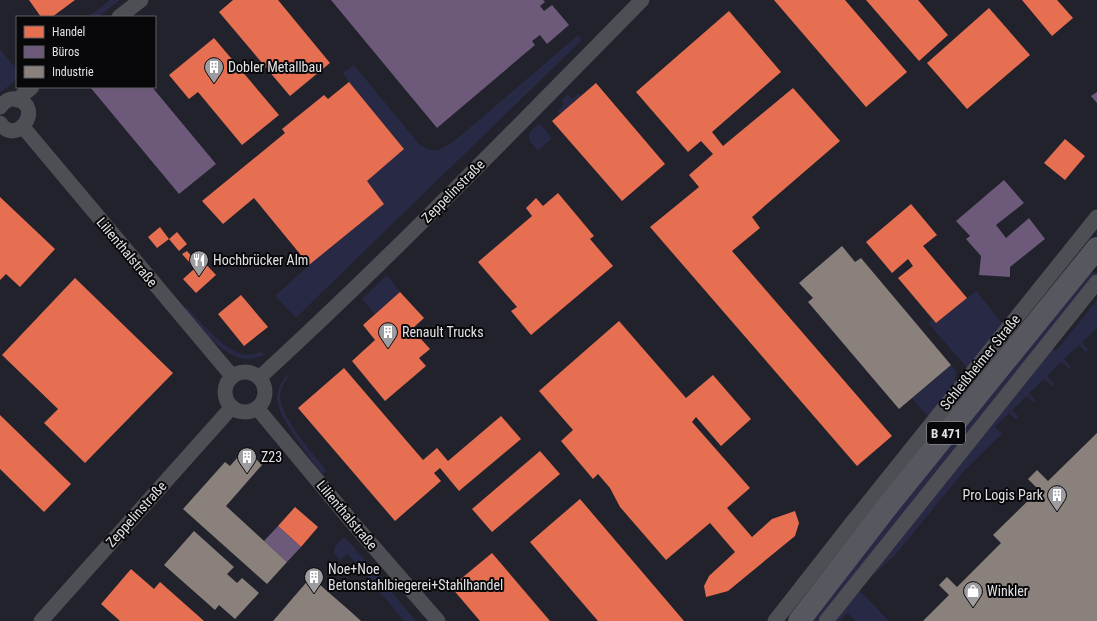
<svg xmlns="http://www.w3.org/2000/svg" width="1097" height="621" font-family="'Roboto Condensed',sans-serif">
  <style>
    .built { fill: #21222c }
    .green { fill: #282a45 }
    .shops { fill: #e76f51 }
    .offices { fill: #6d597a }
    .industry { fill: #8a817c }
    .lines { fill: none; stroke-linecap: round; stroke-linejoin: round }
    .street { stroke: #4e4f54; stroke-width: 15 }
    .primary { stroke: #56575f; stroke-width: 22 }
    .labels { text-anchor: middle; stroke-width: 4; stroke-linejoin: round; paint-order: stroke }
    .shield { fill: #08080a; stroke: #a0a0a3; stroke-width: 1 }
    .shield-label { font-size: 13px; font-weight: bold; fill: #e1e1e5 }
    .poi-label { font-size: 14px; fill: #e1e1e5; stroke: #08080a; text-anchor: start }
    .street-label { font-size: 14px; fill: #e1e1e5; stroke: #08080a }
  </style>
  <rect width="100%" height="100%" fill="#1e1f22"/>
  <path class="built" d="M 0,0 L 1097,0 L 1097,253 L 798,621 L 0,621 L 0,93 L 17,79 L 17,87 L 155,87 L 155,17 L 17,17 L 17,70 L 0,49 Z
    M 1097,291 L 1097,621 L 833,621 Z"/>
  <path class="green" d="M 110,0 L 120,0 L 98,17 L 88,17 Z
    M 578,35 L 582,40 L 315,299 L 296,318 L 275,296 L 309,265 L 384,204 L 367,181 L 404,149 L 349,82 L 343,73 L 354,65 L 419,144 C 435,154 438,151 453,142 Z
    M 0,49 L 17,70 L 17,79 L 0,93 Z
    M 579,93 L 581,96 L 560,114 L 557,111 L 564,105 L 561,101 L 568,94 L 572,99 Z
    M 539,123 L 552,138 L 538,151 L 529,140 L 529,133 Z
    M 1097,272 L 1008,381 L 817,621 L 810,621 L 1084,274 Z
    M 387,275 L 400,292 L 375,314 L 362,299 Z
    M 976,291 L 1003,324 L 967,368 L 928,323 L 932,319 L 936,323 Z
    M 1097,300 L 1097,330 L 1096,329 L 1082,342 L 1089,350 L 1086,352 L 1079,345 L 1064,359 L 1071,367 L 1069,369 L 1061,362 L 1047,376 L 1054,384 L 1052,386 L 1044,379 L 1029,393 L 1036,401 L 1034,403 L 1027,396 L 1012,410 L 1019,417 L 1016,420 L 1009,413 L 995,427 L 1002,434 L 964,471 L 896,554 L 874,575 L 870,573 L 1052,348 L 1056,351 Z
    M 187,307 C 198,320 224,349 241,354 C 248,356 255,354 262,352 L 265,355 C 258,357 253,359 246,359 C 223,357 198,326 183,310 Z
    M 951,365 L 956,370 L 955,383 L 928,417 L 912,398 Z
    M 286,376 L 288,377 C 284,384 280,390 280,398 C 281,416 314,456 327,471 L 322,474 C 309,456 279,420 277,399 C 277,390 281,383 286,376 Z
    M 342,538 L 346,538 L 416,621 L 404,621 L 348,554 L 340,560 L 334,553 L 334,549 Z
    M 858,589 L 889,621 L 856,621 L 847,613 L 840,621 L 833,621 Z"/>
  <path class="shops" d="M 29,0 L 75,0 L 52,17 L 41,17 Z
    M 233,0 L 278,0 L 330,63 L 290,96 L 219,12 Z
    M 774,0 L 845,0 L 907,72 L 866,107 Z
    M 866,0 L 918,0 L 948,35 L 919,61 Z
    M 1022,0 L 1057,0 L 1073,18 L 1052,36 Z
    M 989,8 L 1030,55 L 967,109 L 927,63 Z
    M 729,11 L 781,72 L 712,132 L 723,146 L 793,88 L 840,141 L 752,217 L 760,228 L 732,251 L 892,436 L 857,466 L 650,227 L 699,187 L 689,175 L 713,154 L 701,141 L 688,152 L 636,92 Z
    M 214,38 L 279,115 L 242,145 L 198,92 L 189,99 L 169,75 Z
    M 349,82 L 404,149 L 367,181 L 384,204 L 309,265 L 254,198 L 223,224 L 202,201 L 285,133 L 282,129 L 324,95 L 328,99 Z
    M 596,83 L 665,164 L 622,201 L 552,121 Z
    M 1065,139 L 1085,156 L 1065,180 L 1044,163 Z
    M 558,193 L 594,236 L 590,239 L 613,266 L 531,335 L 511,311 L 517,307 L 478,262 L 532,216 L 526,208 L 536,198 L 543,206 Z
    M 0,197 L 55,249 L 20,287 L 6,274 L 0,280 Z
    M 911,204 L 937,235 L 923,246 L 967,298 L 936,323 L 898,278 L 913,266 L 908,259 L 892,273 L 866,242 Z
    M 160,227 L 169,239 L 157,248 L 148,237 Z
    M 177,232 L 187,244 L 179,251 L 169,239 Z
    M 187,251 L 194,259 L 190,263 L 182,254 Z
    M 203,261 L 216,275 L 196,293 L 183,279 Z
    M 75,278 L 173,373 L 85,463 L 44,423 L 58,409 L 2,355 Z
    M 400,292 L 424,318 L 412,329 L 430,349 L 419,358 L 426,366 L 385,401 L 352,361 L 375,340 L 363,325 Z
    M 241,295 L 268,327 L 244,346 L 218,314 Z
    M 619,321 L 686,398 L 713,375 L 751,419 L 721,446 L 696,417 L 692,422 L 750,488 L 727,508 L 752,537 L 772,519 L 795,511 L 799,523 L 795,536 L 728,591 L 706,597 L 704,586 L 709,576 L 735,552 L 710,523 L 666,560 L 620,507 L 610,488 L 598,474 L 593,479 L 561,441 L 573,430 L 539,391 Z
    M 344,368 L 423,460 L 437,448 L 448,461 L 501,416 L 521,439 L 459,491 L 440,468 L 434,473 L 441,481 L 395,521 L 298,408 Z
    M 0,415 L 71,484 L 44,512 L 0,469 Z
    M 540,451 L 560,474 L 492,532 L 472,509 Z
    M 580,499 L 684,621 L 598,621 L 530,542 Z
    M 295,507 L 318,527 L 301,547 L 278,526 Z
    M 492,553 L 550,621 L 480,621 L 451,587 Z
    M 131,569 L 154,589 L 160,582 L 204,621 L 120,621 L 101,604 Z"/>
  <path class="offices" d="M 331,0 L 543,0 L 545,2 L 540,6 L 544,11 L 552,5 L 569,25 L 547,44 L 540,35 L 532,41 L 535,45 L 437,128 Z
    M 90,87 L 152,87 L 216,164 L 179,194 Z
    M 1097,92 L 1097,103 L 1091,96 Z
    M 1004,180 L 1024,203 L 996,225 L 1006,238 L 1029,218 L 1045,239 L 1010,267 L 1010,277 L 979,275 L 981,256 L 966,239 L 970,236 L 956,221 Z
    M 278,526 L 301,547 L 287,562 L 264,541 Z"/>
  <path class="industry" d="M 842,246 L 855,262 L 861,258 L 951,365 L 899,409 L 808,302 L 813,298 L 799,283 Z
    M 1097,433 L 1097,621 L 923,621 L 949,595 L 939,585 L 947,577 L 957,587 L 1001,543 L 993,535 L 1039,490 L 1028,479 L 1037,470 L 1048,481 Z
    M 252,455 L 262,465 L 226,506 L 287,562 L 267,584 L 183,509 L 225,462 L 230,466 L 237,458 L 244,464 Z
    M 194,531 L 234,567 L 227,574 L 237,583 L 242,578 L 259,593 L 235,619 L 219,605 L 215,610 L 164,565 Z
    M 311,577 L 350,611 L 361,621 L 273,621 Z"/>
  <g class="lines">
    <path class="street" d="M 119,17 L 141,0
      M 17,100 L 32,87
      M 0,107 C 4,102 9,98 16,99 C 45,106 17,148 0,123
      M 23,127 L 232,376
      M225 392a20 20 0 1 1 40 0a20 20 0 1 1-40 0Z
      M 259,378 C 391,257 516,128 642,0
      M 257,408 L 352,522 L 438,621
      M 41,621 L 232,407
      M 775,621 L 851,524 L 1097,217
      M 826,621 L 1097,282"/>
    <path class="primary" d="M 799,621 L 891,502 L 1097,248"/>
  </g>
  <defs>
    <g id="building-pin" transform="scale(1)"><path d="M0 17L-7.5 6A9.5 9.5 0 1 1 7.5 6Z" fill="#9d9da1" stroke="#08080a"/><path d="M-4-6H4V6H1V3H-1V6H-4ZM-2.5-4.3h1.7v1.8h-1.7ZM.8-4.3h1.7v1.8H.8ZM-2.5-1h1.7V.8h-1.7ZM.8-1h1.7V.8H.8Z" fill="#fff"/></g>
    <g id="restaurant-pin" transform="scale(1)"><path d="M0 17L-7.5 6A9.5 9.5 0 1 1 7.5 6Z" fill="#9d9da1" stroke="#08080a"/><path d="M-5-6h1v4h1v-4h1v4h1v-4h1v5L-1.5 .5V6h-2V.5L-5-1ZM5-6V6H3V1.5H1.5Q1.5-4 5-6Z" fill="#fff"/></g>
    <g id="shop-pin" transform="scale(1)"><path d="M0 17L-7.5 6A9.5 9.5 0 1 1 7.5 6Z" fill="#9d9da1" stroke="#08080a"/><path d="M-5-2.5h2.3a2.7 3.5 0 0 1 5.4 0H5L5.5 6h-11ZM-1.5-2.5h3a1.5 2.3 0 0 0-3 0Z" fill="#fff"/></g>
  </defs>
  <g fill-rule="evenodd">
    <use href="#building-pin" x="214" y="67"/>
    <use href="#restaurant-pin" x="199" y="260"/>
    <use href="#building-pin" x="388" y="332"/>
    <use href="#building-pin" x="247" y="457"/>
    <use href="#building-pin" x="1057" y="495"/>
    <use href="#building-pin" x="314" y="577"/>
    <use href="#shop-pin" x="973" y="591"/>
  </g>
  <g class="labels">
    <rect class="shield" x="927" y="422" width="38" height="22" rx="3"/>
    <g class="shield-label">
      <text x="946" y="438">B 471</text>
    </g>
    <g class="poi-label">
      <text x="228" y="72">Dobler Metallbau</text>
      <text x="213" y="265">Hochbrücker Alm</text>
      <text x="402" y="337">Renault Trucks</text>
      <text x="261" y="462">Z23</text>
      <text x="1043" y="500" text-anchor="end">Pro Logis Park</text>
      <text x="328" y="574">Noe+Noe<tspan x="328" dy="16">Betonstahlbiegerei+Stahlhandel</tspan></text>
      <text x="987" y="596">Winkler</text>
    </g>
    <g class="street-label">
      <text transform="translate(453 191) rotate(-45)" y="5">Zeppelinstraße</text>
      <text transform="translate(127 252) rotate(50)" y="5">Lilienthalstraße</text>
      <text transform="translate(980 362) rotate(-51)" y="5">Schleißheimer Straße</text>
      <text transform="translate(136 514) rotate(-48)" y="5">Zeppelinstraße</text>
      <text transform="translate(347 515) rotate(50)" y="5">Lilienthalstraße</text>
    </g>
  </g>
  <rect x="16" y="16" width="140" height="72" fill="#08080a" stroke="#5f5f62"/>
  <rect x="24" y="26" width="20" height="12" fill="#e76f51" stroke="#5f5f62"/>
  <text x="52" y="36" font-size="12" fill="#e1e1e5">Handel</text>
  <rect x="24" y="46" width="20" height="12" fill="#6d597a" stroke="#5f5f62"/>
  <text x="52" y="56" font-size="12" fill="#e1e1e5">Büros</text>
  <rect x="24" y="66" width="20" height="12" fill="#8a817c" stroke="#5f5f62"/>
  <text x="52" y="76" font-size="12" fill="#e1e1e5">Industrie</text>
</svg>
